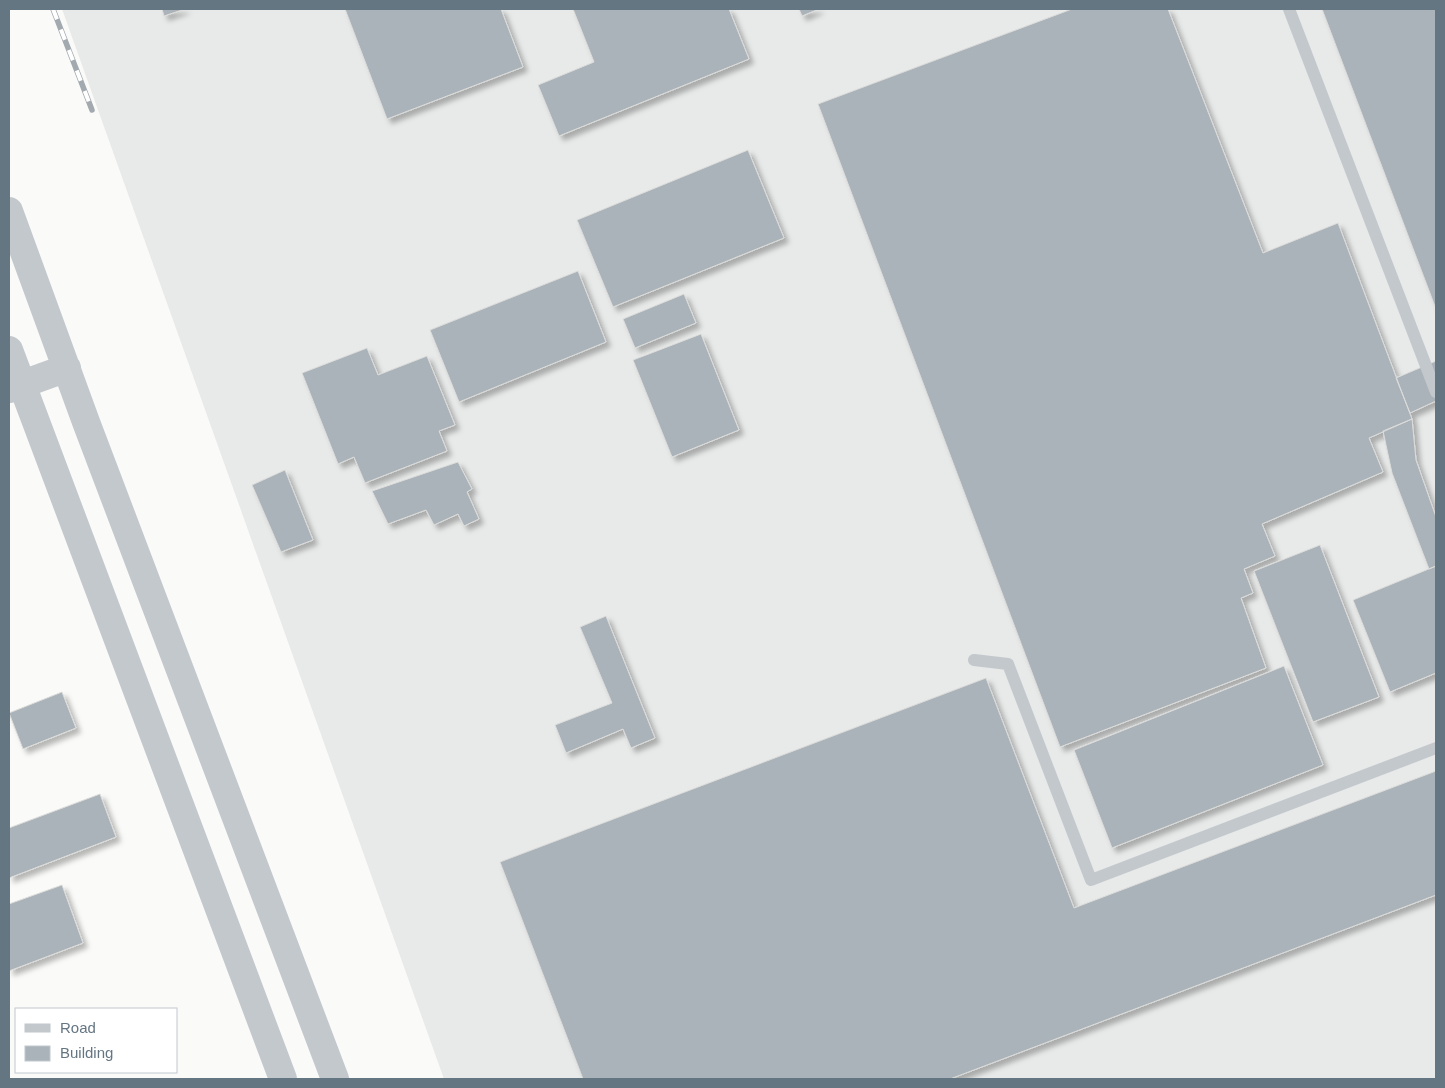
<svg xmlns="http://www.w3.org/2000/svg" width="1445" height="1088" font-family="Arial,sans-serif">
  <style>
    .built { fill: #e8e9e9 }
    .building { fill: #aab3b9; stroke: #dcdcda; filter: url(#shadow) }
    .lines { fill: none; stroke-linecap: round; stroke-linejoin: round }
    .service { stroke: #c3c8cc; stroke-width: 12 }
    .tertiary { stroke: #c3c8cc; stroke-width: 28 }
    .rail-casing { stroke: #a2aab0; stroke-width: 5.5 }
    .rail { stroke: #fff; stroke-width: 4; stroke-dasharray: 11; stroke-linecap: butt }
  </style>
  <defs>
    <filter id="shadow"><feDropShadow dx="4.5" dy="4.5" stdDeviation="2.5" flood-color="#0004"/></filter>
  </defs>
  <rect width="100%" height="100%" fill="#fafaf8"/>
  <path class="built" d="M 62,9 L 1436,9 L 1436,1079 L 444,1079 Z"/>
  <path class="building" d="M 162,9 L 185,9 L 164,16 Z
    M 345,9 L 501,9 L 523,67 L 387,119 Z
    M 573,9 L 729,9 L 749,59 L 559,136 L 538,85 L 594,62 Z
    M 799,9 L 819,9 L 802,16 Z
    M 1072,9 L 1168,9 L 1263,253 L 1338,223 L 1412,419 L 1369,438 L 1383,472 L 1262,524 L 1275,556 L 1244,569 L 1253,593 L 1241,598 L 1266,668 L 1060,747 L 818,104 Z
    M 1322,9 L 1436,9 L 1436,309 Z
    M 748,150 L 784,238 L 613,307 L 577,220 Z
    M 578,271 L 606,342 L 459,402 L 430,330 Z
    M 684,294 L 696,323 L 635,348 L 623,319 Z
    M 701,334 L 739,430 L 672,457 L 633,360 Z
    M 367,348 L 378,375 L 427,356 L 455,425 L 439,431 L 447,451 L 365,483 L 354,457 L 338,464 L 302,373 Z
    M 1436,361 L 1436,401 L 1410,413 L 1396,378 Z
    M 1412,419 L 1416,460 L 1436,517 L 1436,566 L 1429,569 L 1392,473 L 1383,431 Z
    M 458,462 L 472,489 L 467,492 L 479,519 L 464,526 L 458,514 L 434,525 L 426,510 L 388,524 L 372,491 Z
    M 285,470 L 313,540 L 281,552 L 252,485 Z
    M 1320,545 L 1379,697 L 1313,722 L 1254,571 Z
    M 1436,566 L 1436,673 L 1390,692 L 1353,600 Z
    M 606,616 L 655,738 L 631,748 L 623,729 L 566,753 L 555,725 L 612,703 L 580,627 Z
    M 1284,666 L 1323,765 L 1112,848 L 1074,750 Z
    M 986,678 L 1074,908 L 1436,771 L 1436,895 L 950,1079 L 583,1079 L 500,862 Z
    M 62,692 L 76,728 L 23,749 L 9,713 Z
    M 100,794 L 116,837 L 9,878 L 9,828 Z
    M 62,885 L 83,943 L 9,971 L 9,904 Z"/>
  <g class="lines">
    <path class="service" d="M 1289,9 L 1436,392
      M 974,660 L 1008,664 L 1091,880 L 1436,748"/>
    <path class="tertiary" d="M 9,211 L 86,422 L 335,1079
      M 9,350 L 283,1079
      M 9,389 L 67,368"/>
    <g class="rail-casing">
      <path id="rail" d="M 53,9 L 92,110"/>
    </g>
    <use href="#rail" class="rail"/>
  </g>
  <rect width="1445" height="1088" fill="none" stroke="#657683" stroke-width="20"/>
  <rect x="15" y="1008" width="162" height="65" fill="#ffffff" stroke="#c1c8cd"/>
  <rect x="25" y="1024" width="25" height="8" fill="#c3c8cc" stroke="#c1c8cd"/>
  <text x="60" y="1033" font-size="15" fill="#657683">Road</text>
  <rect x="25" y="1046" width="25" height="15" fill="#aab3b9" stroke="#c1c8cd"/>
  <text x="60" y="1058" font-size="15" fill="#657683">Building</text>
</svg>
